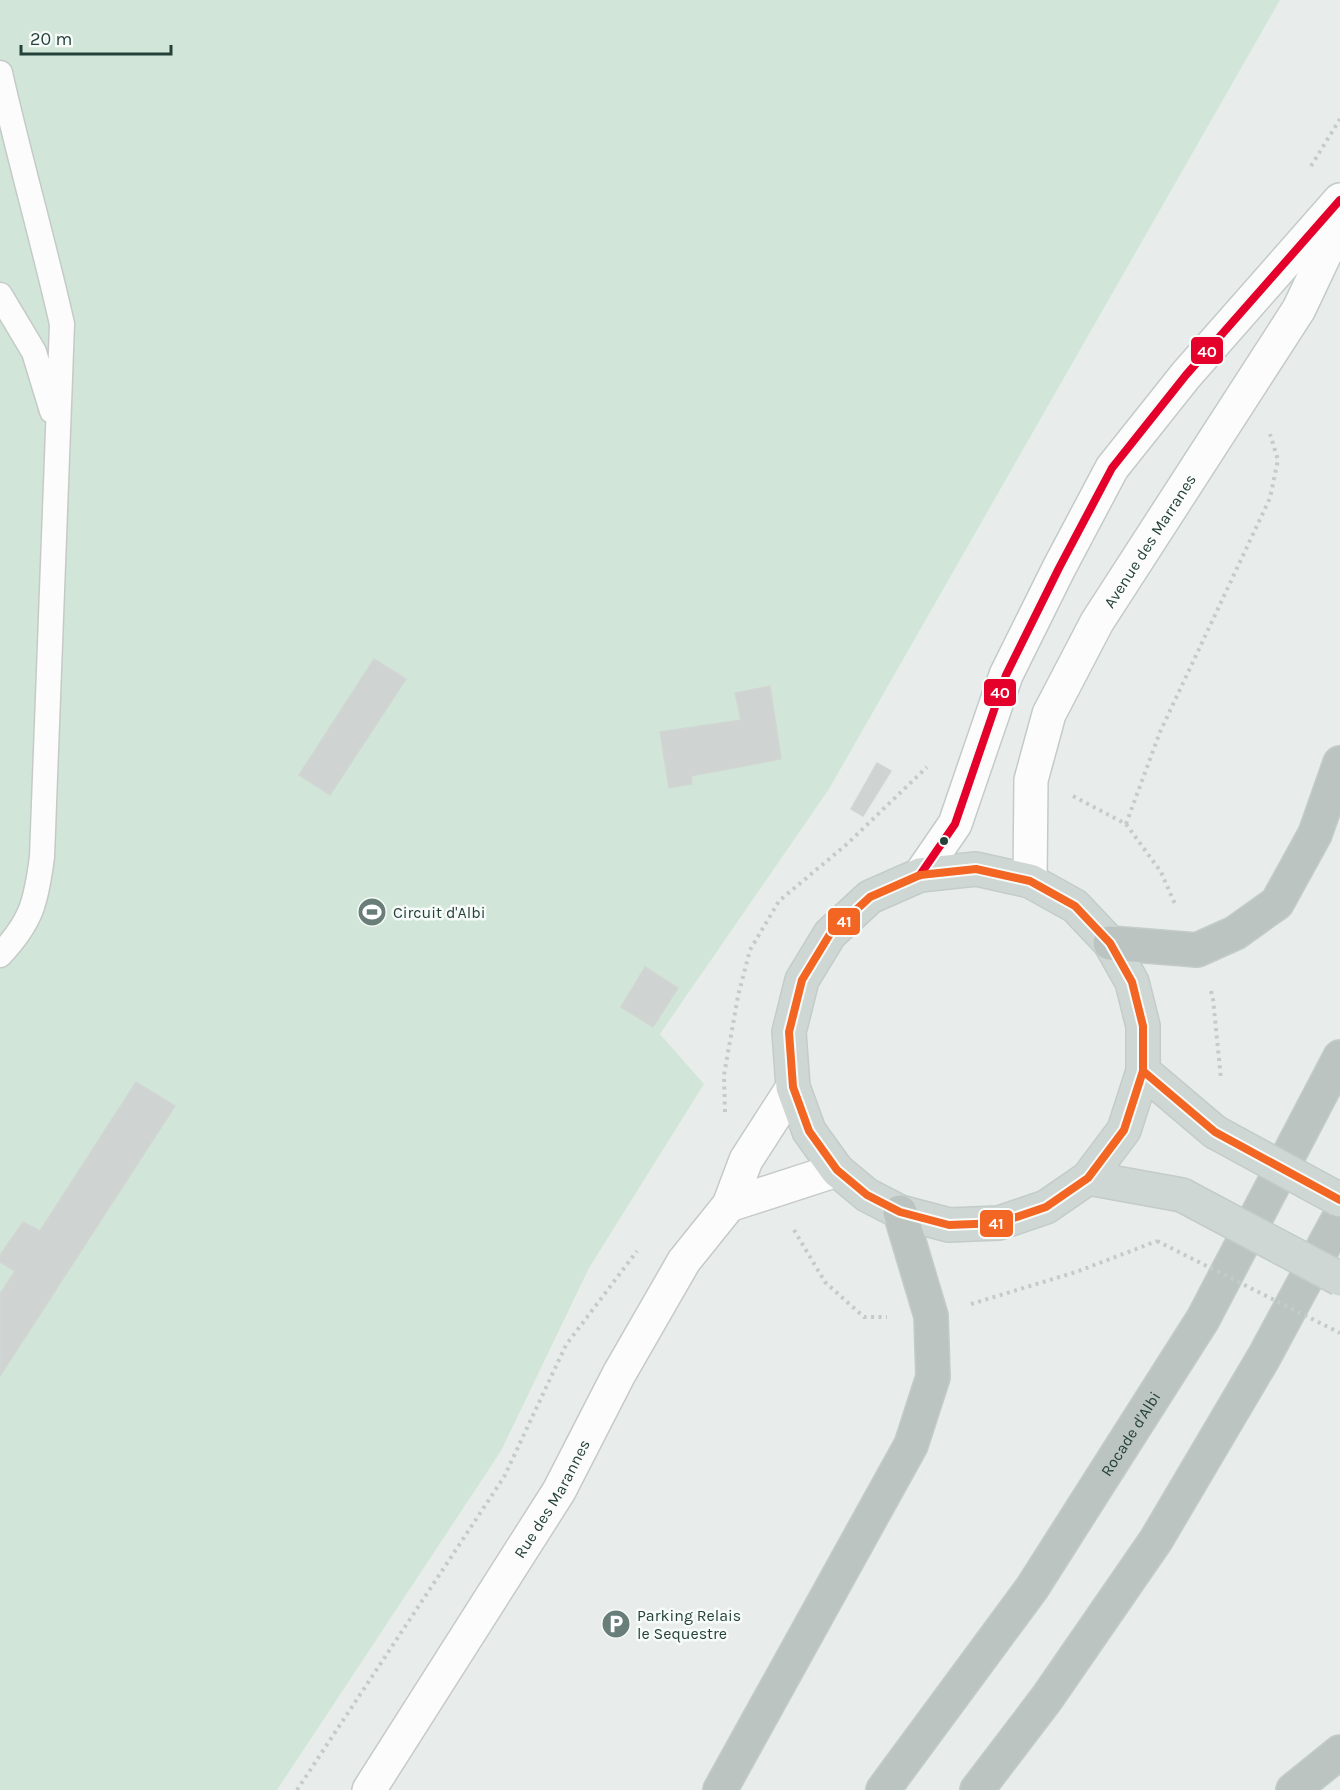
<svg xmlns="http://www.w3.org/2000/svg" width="1340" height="1790" font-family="Karla,sans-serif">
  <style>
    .green { fill: #d1e6d8 }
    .building { fill: #cfd4d2; stroke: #d1d6d4; stroke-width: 1.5 }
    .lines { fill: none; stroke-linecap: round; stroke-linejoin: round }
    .lane-casing { stroke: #c5cac8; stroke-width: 27 }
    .street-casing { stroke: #c5cac8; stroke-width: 36 }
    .secondary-casing { stroke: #c3cbc8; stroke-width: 36 }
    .primary-casing { stroke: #c3ccc9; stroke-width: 36 }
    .highway-casing { stroke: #c3ccc9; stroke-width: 36 }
    .path { stroke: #c3ccca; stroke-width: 4; stroke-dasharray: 3 4.5; stroke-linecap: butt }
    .lane { stroke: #fcfcfc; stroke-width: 24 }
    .street { stroke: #fcfcfc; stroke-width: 33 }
    .secondary { stroke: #fcfcfc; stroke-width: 33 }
    .primary { stroke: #cfd7d5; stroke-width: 33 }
    .highway { stroke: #bcc4c2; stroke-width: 33 }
    .primary-bridge-casing { stroke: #c3ccc9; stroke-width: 36; stroke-linecap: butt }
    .path-bridge { stroke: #c3ccca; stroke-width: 4; stroke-dasharray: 3 4.5; stroke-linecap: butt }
    .primary-bridge { stroke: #cfd7d5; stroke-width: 33 }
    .bus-1-casing { stroke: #f7fbf9; stroke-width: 12 }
    .bus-2-casing { stroke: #f7fbf9; stroke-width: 12 }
    .bus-1 { stroke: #e4002b; stroke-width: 8 }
    .bus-2 { stroke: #f26522; stroke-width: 8 }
    .bus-dot { fill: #24423a; stroke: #f7fbf9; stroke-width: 2 }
    .labels { text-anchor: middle; stroke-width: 5; stroke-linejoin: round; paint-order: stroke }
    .street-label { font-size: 16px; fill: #24423a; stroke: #f7fbf9 }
    .poi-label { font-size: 16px; fill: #24423a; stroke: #f7fbf9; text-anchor: start }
    .line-badge { stroke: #f7fbf9; stroke-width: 2 }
    .badge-label { font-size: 16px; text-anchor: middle; font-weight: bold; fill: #fff }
  </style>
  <rect width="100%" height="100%" fill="#e8edeb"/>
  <path class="green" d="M 0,0 L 1280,0 L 829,789 L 660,1034 L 704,1084 L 589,1268 L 501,1451 L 277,1790 L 0,1790 Z"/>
  <path class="building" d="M 374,659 L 406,679 L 330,795 L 299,775 Z
    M 770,686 L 781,759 L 691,776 L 692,784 L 669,788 L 660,732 L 741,720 L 735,693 Z
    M 877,763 L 891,771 L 863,816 L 851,809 Z
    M 645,967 L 678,988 L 653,1027 L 621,1007 Z
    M 136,1082 L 175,1106 L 0,1376 L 0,1294 L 15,1271 L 0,1262 L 0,1255 L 23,1222 L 40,1231 Z"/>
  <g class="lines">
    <g class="lane-casing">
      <path id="lane" d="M 0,73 C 19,157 43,240 62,324 L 42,857 C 36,902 32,921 0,955
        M 0,295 L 34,352 L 52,411"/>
    </g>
    <g class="street-casing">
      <g id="street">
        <path d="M 729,1205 L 837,1170"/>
        <path id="s1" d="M 369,1790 L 559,1491 L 619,1374 L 684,1261 L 729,1205 L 746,1160 L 793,1087"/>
      </g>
    </g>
    <g class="secondary-casing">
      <g id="secondary">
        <path d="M 920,875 L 955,824 L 1006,675 L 1059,568 L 1112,468 L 1186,375 L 1340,200"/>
        <path id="s2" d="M 1030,881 L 1031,780 L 1049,714 L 1097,622 L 1299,309 L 1340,222"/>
      </g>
    </g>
    <g class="primary-casing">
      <path id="primary" d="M 1143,1071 L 1124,1130 L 1088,1178 L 1046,1207 L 999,1223 L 949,1225 L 900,1212 L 867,1195 L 837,1170 L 809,1131 L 793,1087 L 789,1032 L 802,980 L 830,934 L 870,897 L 920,875 L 976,869 L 1030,881 L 1075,906 L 1110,943 L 1132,982 L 1143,1026 L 1143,1071 L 1215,1132
        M 1088,1178 L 1182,1195"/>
    </g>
    <g class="highway-casing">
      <g id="highway">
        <path d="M 1110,943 L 1197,950 L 1235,933 L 1277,903 L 1315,834 L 1340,763"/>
        <path d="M 720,1790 L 911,1445 L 933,1377 L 931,1316 L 900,1212"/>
        <path id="s3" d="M 883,1790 L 1032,1588 L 1203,1319 L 1340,1057"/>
        <path d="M 977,1790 L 1047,1698 L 1156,1540 L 1264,1357 L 1340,1216"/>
        <path d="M 1293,1790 L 1340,1752"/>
      </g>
    </g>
    <path class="path" d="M 1311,166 L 1340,119
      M 1073,796 L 1126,824 L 1161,872 L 1175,904
      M 1126,824 L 1160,732 L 1270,498 L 1278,460 L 1270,434
      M 1211,991 L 1213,999 L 1221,1079
      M 725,1112 L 724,1075 L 738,996 L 750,950 L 779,901 L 847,844 L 927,767
      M 794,1230 L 825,1282 L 864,1317 L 887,1317
      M 971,1304 L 1076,1272 L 1157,1241
      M 297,1790 L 504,1477 L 566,1345 L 637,1251"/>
    <use href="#lane" class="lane"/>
    <use href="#street" class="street"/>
    <use href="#secondary" class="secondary"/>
    <use href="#primary" class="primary"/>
    <use href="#highway" class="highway"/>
    <g class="primary-bridge-casing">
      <path id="primary-bridge" d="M 1215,1132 L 1340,1200
        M 1182,1195 L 1340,1279"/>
    </g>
    <path class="path-bridge" d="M 1157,1241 L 1340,1333"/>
    <use href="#primary-bridge" class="primary-bridge"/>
    <g class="bus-1-casing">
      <path id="bus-1" d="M 920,875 L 955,824 L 1006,675 L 1059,568 L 1112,468 L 1186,375 L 1340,200"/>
    </g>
    <g class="bus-2-casing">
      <path id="bus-2" d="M 1143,1071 L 1124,1130 L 1088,1178 L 1046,1207 L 999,1223 L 949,1225 L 900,1212 L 867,1195 L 837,1170 L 809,1131 L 793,1087 L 789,1032 L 802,980 L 830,934 L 870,897 L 920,875 L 976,869 L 1030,881 L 1075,906 L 1110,943 L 1132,982 L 1143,1026 L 1143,1071 L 1215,1132 L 1340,1200"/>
    </g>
    <use href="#bus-1" class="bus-1"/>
    <use href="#bus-2" class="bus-2"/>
  </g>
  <defs>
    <g id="stadium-disc" transform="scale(1.5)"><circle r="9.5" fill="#697e78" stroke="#f7fbf9"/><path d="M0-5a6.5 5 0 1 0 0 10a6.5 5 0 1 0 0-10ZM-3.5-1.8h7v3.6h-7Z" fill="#fff"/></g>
    <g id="parking-disc" transform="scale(1.5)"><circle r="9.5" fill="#697e78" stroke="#f7fbf9"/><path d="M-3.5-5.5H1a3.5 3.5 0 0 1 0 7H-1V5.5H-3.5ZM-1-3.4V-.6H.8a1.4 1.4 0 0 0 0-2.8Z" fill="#fff"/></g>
  </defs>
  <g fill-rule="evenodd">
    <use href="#stadium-disc" x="372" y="912"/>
    <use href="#parking-disc" x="616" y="1624"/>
  </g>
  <circle class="bus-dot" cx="944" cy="841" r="5"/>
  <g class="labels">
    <g class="street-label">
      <text dy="6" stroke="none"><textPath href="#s2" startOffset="370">Avenue des Marranes</textPath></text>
      <text dy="6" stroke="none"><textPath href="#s3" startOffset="434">Rocade d'Albi</textPath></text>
      <text dy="6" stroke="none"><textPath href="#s1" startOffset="344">Rue des Marannes</textPath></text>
    </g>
    <g class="poi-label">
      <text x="393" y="918">Circuit d'Albi</text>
      <text x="637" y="1621">Parking Relais<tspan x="637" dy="18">le Sequestre</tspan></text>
    </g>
  </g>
  <g class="line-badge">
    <rect x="1190" y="336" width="34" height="29" rx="6" fill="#e4002b"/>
    <rect x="983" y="678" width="34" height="29" rx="6" fill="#e4002b"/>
    <rect x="827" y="907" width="34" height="29" rx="6" fill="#f26522"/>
    <rect x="979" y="1209" width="35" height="29" rx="6" fill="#f26522"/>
  </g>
  <g class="badge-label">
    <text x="1207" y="357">40</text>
    <text x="1000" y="698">40</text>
    <text x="844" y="927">41</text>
    <text x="996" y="1229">41</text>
  </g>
  <path d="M21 45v9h150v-9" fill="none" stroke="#24423a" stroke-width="3"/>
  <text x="30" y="45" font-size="18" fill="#24423a" stroke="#f7fbf9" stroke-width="4.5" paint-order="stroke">20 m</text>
</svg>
